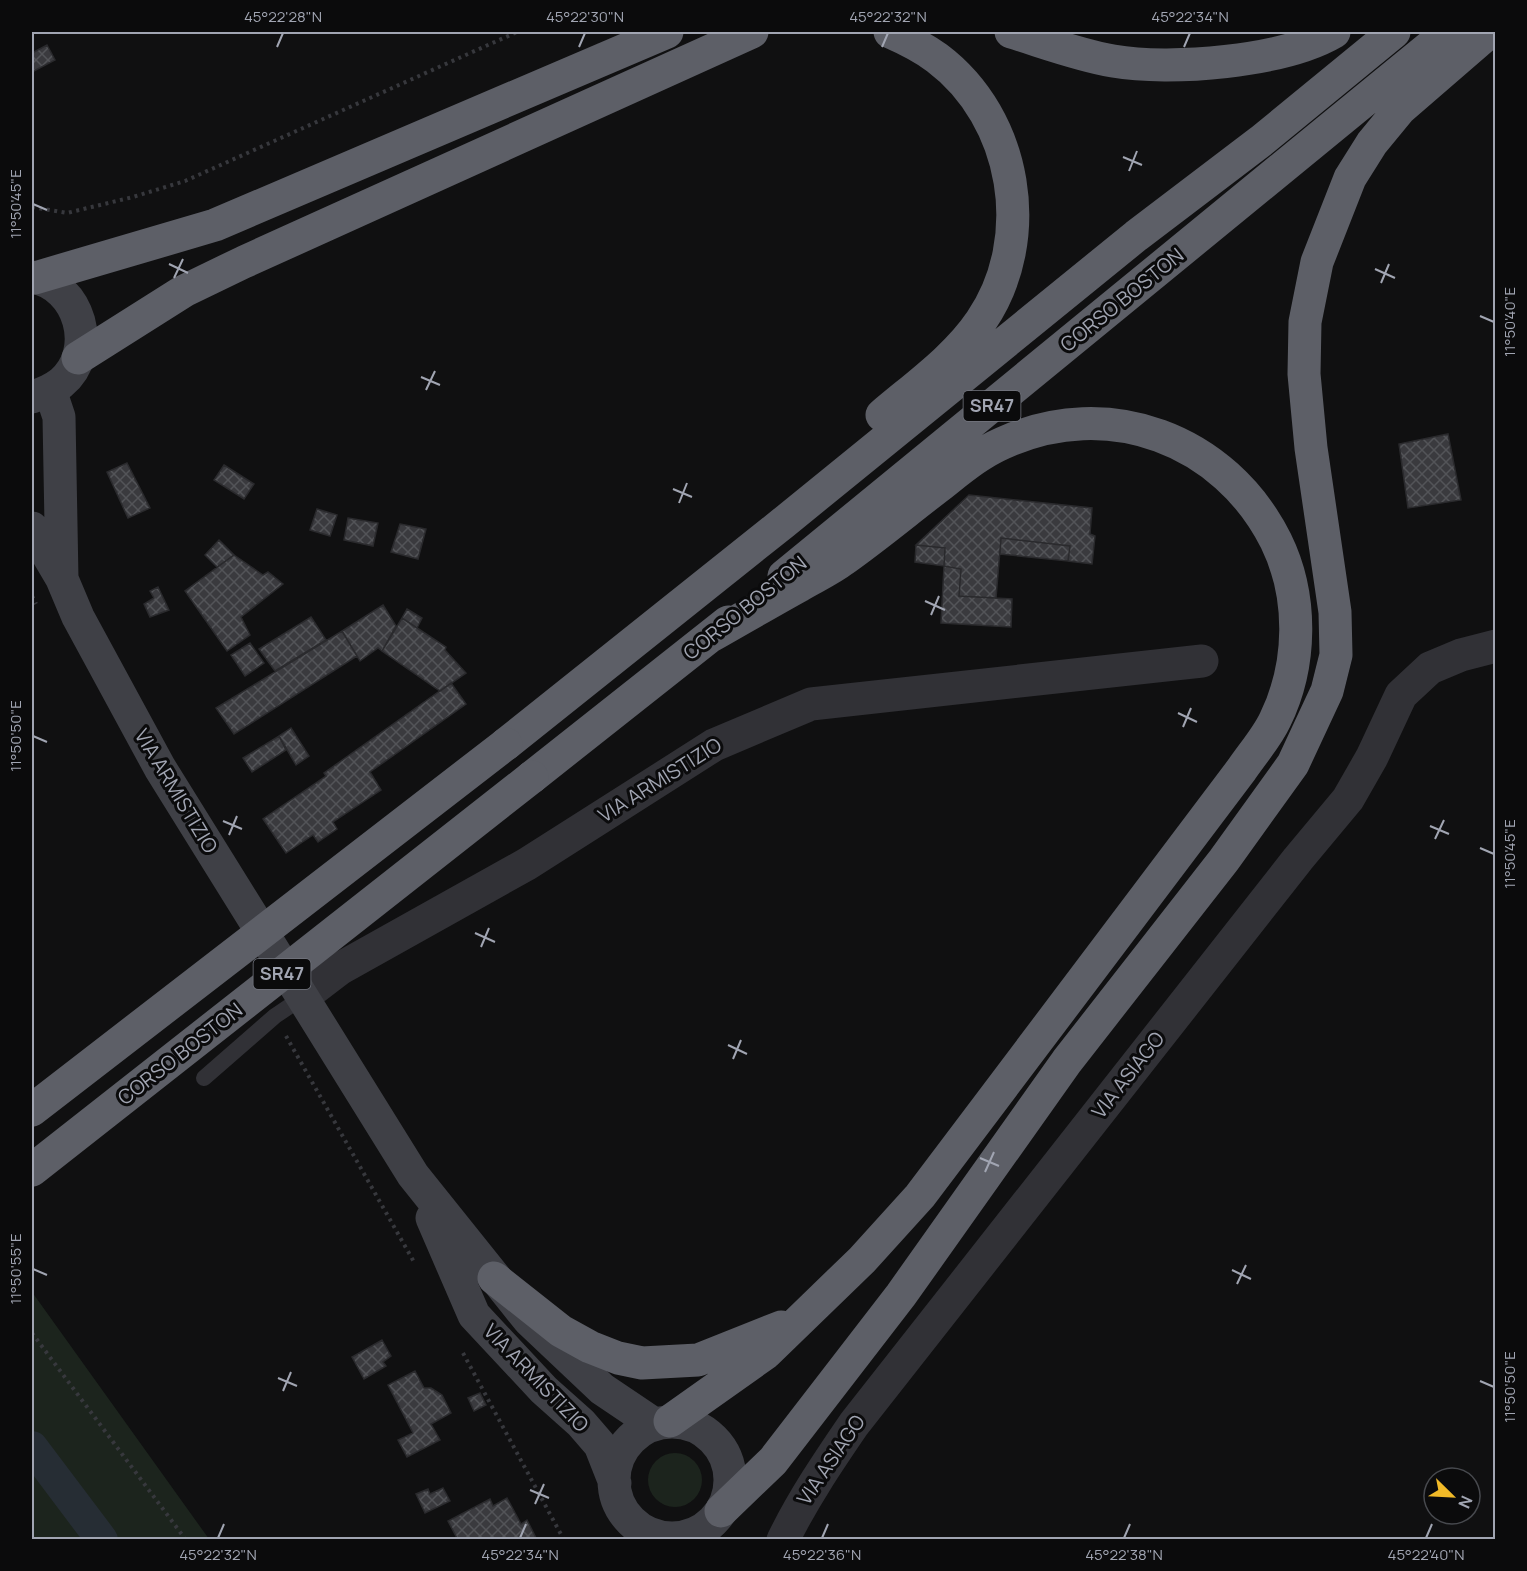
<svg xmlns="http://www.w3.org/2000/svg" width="1527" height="1571" font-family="Manrope,sans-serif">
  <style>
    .grass { fill: #1c241d }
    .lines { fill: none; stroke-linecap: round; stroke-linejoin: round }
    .canal { stroke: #262d34; stroke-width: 32 }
    .building { fill: url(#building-cross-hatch); stroke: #2a2a2d; stroke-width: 1.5 }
    .path { stroke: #37383d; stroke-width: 4; stroke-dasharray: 3 4.5; stroke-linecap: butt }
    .lane { stroke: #313136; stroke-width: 16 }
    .street { stroke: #313136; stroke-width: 33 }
    .secondary { stroke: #3f4046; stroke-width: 33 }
    .highway { stroke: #5d5f67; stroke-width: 33 }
    .highway-bridge { stroke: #5d5f67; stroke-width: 33 }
    .ticks { fill: none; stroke: #a1a5b2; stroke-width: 2 }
    .labels { text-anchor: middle; stroke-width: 6; stroke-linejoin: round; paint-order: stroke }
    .shield { fill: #0b0b0c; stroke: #747780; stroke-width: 1.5 }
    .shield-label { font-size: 18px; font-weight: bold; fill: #a1a5b2 }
    .street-label { font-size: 20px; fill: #a1a5b2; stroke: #0b0b0c }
    .neatline { fill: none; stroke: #a1a5b2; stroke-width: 2 }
    .ticks-label { font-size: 15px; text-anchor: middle; fill: #a1a5b2 }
  </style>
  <defs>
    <pattern id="building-cross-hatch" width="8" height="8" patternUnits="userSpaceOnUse" patternTransform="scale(1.5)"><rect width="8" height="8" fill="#3a3a3e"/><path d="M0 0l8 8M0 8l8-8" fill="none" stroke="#535458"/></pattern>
  </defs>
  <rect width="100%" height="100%" fill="#101011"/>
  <path class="grass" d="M 32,1292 L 209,1539 L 32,1539 Z
    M648 1480a27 27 0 1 1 54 0a27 27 0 1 1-54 0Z"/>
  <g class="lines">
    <path class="canal" d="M 32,1447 L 102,1540"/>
  </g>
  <path class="building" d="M 47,45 L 55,60 L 32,72 L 32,53 Z
    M 1448,434 L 1461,500 L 1408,508 L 1399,444 Z
    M 127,463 L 150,508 L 128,518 L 107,472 Z
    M 224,465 L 254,484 L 244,499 L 214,480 Z
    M 969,495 L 1092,508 L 1090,534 L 1095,536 L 1092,564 L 1068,561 L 1070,546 L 1001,538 L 996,598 L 959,596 L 961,569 L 944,566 L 945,548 L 916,545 Z
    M 317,509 L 337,515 L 330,536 L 310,530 Z
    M 348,518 L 378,523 L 373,546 L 344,540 Z
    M 400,524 L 426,529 L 418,559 L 391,552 Z
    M 1001,538 L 1070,546 L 1068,561 L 1000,554 Z
    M 219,540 L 234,555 L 217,567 L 205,555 Z
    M 916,545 L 945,548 L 944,566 L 915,562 Z
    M 234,555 L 263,575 L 268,572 L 283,584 L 241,617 L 250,635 L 227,651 L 185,591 Z
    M 944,566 L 961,569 L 959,596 L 1012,599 L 1011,627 L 941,623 Z
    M 158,587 L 169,610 L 150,617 L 144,604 L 154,598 L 150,591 Z
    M 383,605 L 396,626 L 382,651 L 378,648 L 360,661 L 342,631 Z
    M 407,609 L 422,618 L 417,628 L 402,618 Z
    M 311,617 L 326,640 L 275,671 L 259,649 Z
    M 402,618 L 446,647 L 445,650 L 466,673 L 440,691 L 382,651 Z
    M 342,631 L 357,656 L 234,734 L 216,708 Z
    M 250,643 L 264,663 L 245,676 L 231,655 Z
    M 451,683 L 466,704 L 370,772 L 381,790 L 333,822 L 337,829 L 318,842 L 313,835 L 286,853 L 263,819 L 326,776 L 324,773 Z
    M 291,728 L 309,756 L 296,765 L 279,736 Z
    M 279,736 L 286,750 L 252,772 L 243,758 Z
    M 382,1340 L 391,1356 L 383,1362 L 386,1366 L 364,1379 L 352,1357 Z
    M 415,1371 L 424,1388 L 431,1388 L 442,1395 L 451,1413 L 431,1424 L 440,1440 L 407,1457 L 398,1440 L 413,1433 L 388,1385 Z
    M 480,1393 L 486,1405 L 474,1411 L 468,1398 Z
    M 443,1488 L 450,1501 L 425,1513 L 416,1494 L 428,1489 L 430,1494 Z
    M 507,1498 L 521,1524 L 527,1520 L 536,1538 L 532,1540 L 458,1540 L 448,1521 L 490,1499 L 493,1506 Z"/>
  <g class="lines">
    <path class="path" d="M 32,207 L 67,213 L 133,197 L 185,181 L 517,32
      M 32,596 L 36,604
      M 286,1036 L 414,1262
      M 32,1333 L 186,1540
      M 463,1353 L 564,1540"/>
    <path class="lane" d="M 204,1078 L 275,1016 L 303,997"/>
    <path class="street" d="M 303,997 L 341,968 L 527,864 L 714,745 L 811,704 L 1202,661
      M 783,1540 C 803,1499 828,1462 854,1424 L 1298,859 L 1348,799 L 1372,757 L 1401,695 L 1430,668 L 1461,655 L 1496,646"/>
    <path class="secondary" d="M 32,277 C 80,285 99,351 61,383 C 52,390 42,394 32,397
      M 50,390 L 59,417 L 62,579
      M 32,528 L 62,579 L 78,617 L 160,768 L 413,1175 L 529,1320 L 602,1389 L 654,1424
      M 432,1218 L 474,1315 L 544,1390 L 581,1423 L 600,1445 L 615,1483
      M614 1480a58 58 0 1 1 116 0a58 58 0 1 1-116 0Z"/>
    <path class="highway" d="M 1011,32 C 1044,42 1078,55 1113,61 C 1170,71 1283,62 1334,32
      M 35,278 L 215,225 L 667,32
      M 78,358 L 184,291 L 244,262 L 752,32
      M 882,415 C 916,386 956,358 981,321 C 1037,239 1017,118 937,58 C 922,47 906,39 890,32
      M 784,576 L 1448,32
      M 506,744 L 783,523 L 1136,236 L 1261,141 L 1394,32
      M 532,777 L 728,622
      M 494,1278 L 561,1331 L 590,1347 L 618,1358 L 642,1363 L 698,1360 L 781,1327
      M 670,1421 L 766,1353 L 862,1260 L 920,1196 L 1242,769 C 1253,753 1267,737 1275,720 C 1302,665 1303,596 1276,541 C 1225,439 1108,395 1003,443 C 980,453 961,469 942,484 C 909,509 877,536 843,560 C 830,570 814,577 799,586 C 770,602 741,619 711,636
      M 721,1511 L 773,1461 L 901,1295 L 1067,1061 L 1224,860 L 1293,764 L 1327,691 L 1336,655 L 1335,612 L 1311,448 L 1304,374 L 1305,322 L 1317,262 L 1350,178 L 1372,143 L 1400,109 L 1489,32"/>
    <path class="highway-bridge" d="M 32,1110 L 506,744
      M 32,1170 L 532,777"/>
  </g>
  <path class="ticks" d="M 277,47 L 283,33M 579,47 L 585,33M 882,47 L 888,33M 1184,47 L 1190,33M 1123,157 L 1142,165M 1129,171 L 1137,151M 33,204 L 47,210M 169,264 L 188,273M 1375,269 L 1395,278M 174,278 L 183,259M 1381,283 L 1389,264M 1480,316 L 1494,322M 421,377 L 440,385M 426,390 L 435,371M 673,489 L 692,497M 679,503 L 687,483M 925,601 L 945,610M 931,615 L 939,596M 1178,713 L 1197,722M 1183,727 L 1191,708M 33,736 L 47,742M 223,821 L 242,829M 1430,826 L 1449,834M 229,835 L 237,816M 1435,839 L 1444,820M 1480,848 L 1494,854M 475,933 L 495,942M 481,947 L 489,928M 728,1045 L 747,1054M 733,1059 L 741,1040M 980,1158 L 999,1166M 985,1172 L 994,1152M 33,1269 L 47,1275M 1232,1270 L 1251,1279M 1237,1284 L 1246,1265M 278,1378 L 297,1386M 1480,1381 L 1494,1387M 283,1391 L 291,1372M 530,1490 L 549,1498M 535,1504 L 544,1484M 218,1538 L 224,1524M 520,1538 L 526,1524M 822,1538 L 828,1524M 1124,1538 L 1130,1524M 1426,1538 L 1432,1524"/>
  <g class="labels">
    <g class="shield">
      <rect x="963.5" y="391" width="57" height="30" rx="4.5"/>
      <rect x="253.5" y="959" width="57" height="30" rx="4.5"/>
    </g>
    <g class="shield-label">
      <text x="992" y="412">SR47</text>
      <text x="282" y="980">SR47</text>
    </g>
    <g class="street-label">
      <text transform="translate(1122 300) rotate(-39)" y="7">CORSO BOSTON</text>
      <text transform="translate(745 608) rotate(-39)" y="7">CORSO BOSTON</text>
      <text transform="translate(660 780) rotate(-32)" y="7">VIA ARMISTIZIO</text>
      <text transform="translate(176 791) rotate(59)" y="7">VIA ARMISTIZIO</text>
      <text transform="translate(180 1054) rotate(-38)" y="7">CORSO BOSTON</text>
      <text transform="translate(1128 1075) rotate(-52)" y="7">VIA ASIAGO</text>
      <text transform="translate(536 1378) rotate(46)" y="7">VIA ARMISTIZIO</text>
      <text transform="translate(831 1460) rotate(-56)" y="7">VIA ASIAGO</text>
    </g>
  </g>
  <rect width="1527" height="1571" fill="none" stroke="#0b0b0c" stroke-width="66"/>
  <g transform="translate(1452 1496) rotate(114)"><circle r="28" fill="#0b0b0c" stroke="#47494e" stroke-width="1.5"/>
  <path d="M0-4.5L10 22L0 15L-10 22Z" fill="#f1ba28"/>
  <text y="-9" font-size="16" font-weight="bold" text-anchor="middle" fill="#a1a5b2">N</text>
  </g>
  <rect x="33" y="33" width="1461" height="1505" class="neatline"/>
  <g class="ticks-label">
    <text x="283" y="22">45°22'28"N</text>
    <text x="585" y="22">45°22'30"N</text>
    <text x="888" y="22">45°22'32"N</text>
    <text x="1190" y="22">45°22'34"N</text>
    <text transform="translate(16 204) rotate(-90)" y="5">11°50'45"E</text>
    <text transform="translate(1510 322) rotate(-90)" y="5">11°50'40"E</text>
    <text transform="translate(16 736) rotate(-90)" y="5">11°50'50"E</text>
    <text transform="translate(1510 854) rotate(-90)" y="5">11°50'45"E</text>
    <text transform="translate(16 1269) rotate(-90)" y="5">11°50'55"E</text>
    <text transform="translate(1510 1387) rotate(-90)" y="5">11°50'50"E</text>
    <text x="218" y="1560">45°22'32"N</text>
    <text x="520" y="1560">45°22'34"N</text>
    <text x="822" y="1560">45°22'36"N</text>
    <text x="1124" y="1560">45°22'38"N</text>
    <text x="1426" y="1560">45°22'40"N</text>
  </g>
</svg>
